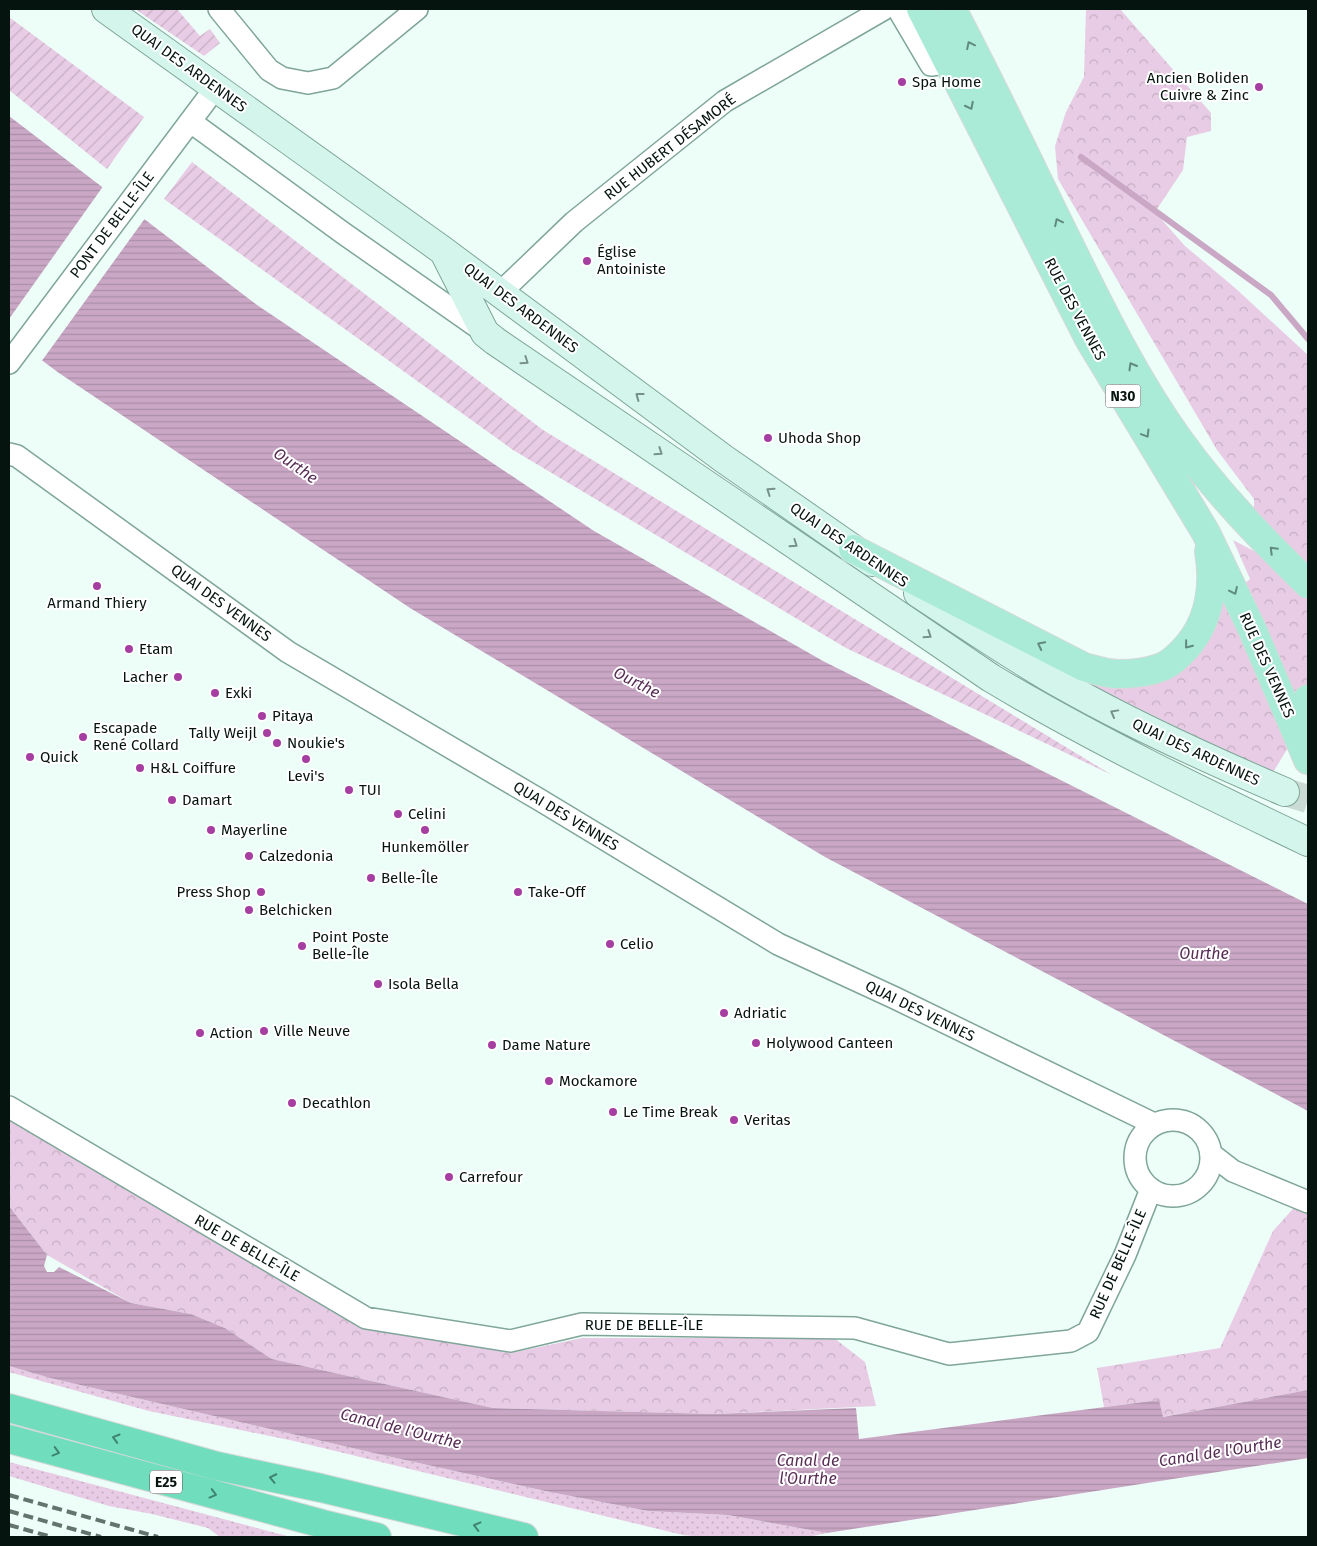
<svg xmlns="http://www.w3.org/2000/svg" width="1317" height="1546" font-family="'Fira Sans',sans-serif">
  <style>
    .grass { fill: url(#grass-dots) }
    .forest { fill: url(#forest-crowns) }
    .garden { fill: url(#garden-furrows) }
    .water { fill: url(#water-rules) }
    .pier { fill: #edfdf7 }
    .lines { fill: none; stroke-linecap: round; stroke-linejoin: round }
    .stream { stroke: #c9a7c5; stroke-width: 6 }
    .secondary-tunnel { stroke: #cadad4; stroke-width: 28; stroke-dasharray: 28 14; stroke-linecap: butt }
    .street-casing { stroke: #7fa698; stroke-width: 24 }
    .secondary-casing { stroke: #7fa698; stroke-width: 30 }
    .primary-casing { stroke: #d7d9d9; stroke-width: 30 }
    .highway-casing { stroke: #d7d9d9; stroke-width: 30 }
    .street { stroke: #fff; stroke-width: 21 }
    .secondary { stroke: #d4f5eb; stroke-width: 28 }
    .primary { stroke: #a9ebd7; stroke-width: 28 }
    .highway { stroke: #70debc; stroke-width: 28 }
    .rail { stroke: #64736e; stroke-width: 4; stroke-dasharray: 10 5; stroke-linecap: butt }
    .oneway { stroke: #608a7d }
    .oneway2 { stroke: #779088 }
    .oneway3 { stroke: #40836e }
    .poi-dot { fill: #a63da0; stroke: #fff; stroke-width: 2 }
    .labels { text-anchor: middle; stroke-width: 4; stroke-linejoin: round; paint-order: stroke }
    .shield { fill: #fff; stroke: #515a57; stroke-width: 1 }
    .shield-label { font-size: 14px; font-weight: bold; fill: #06140f }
    .street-label { font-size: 15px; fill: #06140f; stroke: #fff }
    .poi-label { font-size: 15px; fill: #06140f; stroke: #fff; text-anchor: start }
    .water-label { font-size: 16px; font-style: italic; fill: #572c54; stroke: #fff }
  </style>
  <defs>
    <pattern id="grass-dots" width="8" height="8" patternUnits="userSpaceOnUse" patternTransform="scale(1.25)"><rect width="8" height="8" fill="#e8cce5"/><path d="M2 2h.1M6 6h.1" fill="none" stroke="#c6aec3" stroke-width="1.8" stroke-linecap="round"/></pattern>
    <pattern id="forest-crowns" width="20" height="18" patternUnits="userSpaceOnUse" patternTransform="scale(1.25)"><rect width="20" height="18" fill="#e8cce5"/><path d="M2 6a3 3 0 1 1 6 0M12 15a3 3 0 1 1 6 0" fill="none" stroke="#c6aec3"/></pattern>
    <pattern id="garden-furrows" width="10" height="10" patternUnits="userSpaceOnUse" patternTransform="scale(1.25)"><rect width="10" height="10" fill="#e8cce5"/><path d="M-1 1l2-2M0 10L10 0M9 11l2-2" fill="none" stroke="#c6aec3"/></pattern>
    <pattern id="water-rules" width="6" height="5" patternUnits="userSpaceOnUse" patternTransform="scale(1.25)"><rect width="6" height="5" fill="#c9a7c5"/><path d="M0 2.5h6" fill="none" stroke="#ab8fa8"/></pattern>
  </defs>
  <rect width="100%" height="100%" fill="#edfdf7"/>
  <path class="grass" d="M 9,1366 L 50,1378 L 378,1454 L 545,1491 L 648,1511 L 728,1515 L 827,1533 L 808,1537 L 702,1537 L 683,1535 L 294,1441 L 149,1411 L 9,1372 Z
    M 9,1462 L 291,1537 L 220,1537 L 208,1528 L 152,1514 L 109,1506 L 9,1476 Z"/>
  <path class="forest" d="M 1086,9 L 1120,9 L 1211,113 L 1211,131 L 1187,137 L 1183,170 L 1155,212 L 1185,246 L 1234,287 L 1308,355 L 1308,745 L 1300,728 L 1272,774 L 1071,675 L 1199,651 C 1214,633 1220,615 1226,593 L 1229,598 L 1250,579 L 1233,540 L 1254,551 L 1254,499 L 1217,450 L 1058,179 L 1055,146 L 1066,112 L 1084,77 Z
    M 9,1113 L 362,1325 L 511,1353 L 582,1338 L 834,1338 L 865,1362 L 876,1406 L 714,1414 L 493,1408 L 272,1359 L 225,1328 L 191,1314 L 131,1303 L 47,1255 L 9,1206 Z
    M 1299,1202 L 1308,1205 L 1308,1390 L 1162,1417 L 1159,1400 L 1104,1407 L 1097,1368 L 1220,1348 L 1273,1231 Z"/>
  <path class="garden" d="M 135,9 L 177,9 L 200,36 L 210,29 L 220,43 L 204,56 Z
    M 9,17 L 144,117 L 107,169 L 9,90 Z
    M 192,162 L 543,430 L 1112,775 L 846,648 L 513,450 L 164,199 Z"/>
  <path class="water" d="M 9,116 L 257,305 L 594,531 L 823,661 L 1308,904 L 1308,1111 L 825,857 L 410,608 L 59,373 L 9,336 Z
    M 9,1206 L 47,1255 L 44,1266 L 47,1272 L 54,1272 L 59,1267 L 131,1303 L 191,1314 L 225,1328 L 272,1359 L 493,1408 L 714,1414 L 856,1408 L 859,1439 L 1159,1400 L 1163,1417 L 1308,1390 L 1308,1458 L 827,1533 L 728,1515 L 648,1511 L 545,1491 L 378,1454 L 50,1378 L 9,1366 Z"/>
  <path class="pier" d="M 104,185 L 146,217 L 41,362 L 9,340 L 9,319 Z"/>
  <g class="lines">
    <path class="stream" d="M 1081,157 L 1271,295 L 1308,339"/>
    <path class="secondary-tunnel" d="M 1285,792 L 1308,799"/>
    <g class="street-casing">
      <path id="street" d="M 219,9 L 269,70 L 282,78 L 308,83 L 333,78 L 417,9
        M 898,9 L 931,65 L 947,63
        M 191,122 L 343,233 L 483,331
        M 500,293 L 574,222 L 725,101 L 884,9
        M 9,363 L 216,87
        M 9,454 L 17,456 L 288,652 L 540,800 L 778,944 L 895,998 L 1154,1124
        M 9,1107 L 366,1318 L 510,1341 L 582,1324 L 855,1328 L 949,1354 L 1071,1341 L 1088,1332 L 1125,1255 L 1151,1189
        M1135 1158a38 38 0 1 1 76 0a38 38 0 1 1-76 0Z
        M 1211,1154 L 1233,1171 L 1308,1202"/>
    </g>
    <g class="secondary-casing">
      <path id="secondary" d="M 106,9 L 442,250 L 724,459 L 872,562
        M 446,256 L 485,333 L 495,341 L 991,678 C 1093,739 1201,791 1308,842
        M 918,593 C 967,625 1015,659 1066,687 C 1137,727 1210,760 1285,792"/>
    </g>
    <g class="primary-casing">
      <path id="primary" d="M 921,9 L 1089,339 L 1206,533 L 1252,629 L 1308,760
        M 952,9 C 993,87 1031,167 1070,246 C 1103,313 1136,380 1179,440 C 1217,493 1262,539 1308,584
        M 853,549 L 1084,667 C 1095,670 1107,674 1118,674 C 1131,674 1146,673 1159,668 C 1167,666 1175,659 1181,653 C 1209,626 1215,588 1209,551
        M 1296,729 L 1308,699"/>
    </g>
    <g class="highway-casing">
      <path id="highway" d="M 9,1408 L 217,1466 L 321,1488 L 524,1537
        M 9,1439 L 323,1524 L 377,1537"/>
    </g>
    <use href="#street" class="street"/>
    <use href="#secondary" class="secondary"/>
    <use href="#primary" class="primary"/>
    <use href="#highway" class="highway"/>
    <path class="rail" d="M 9,1495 L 158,1537
      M 9,1511 L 101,1537
      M 9,1525 L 52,1537"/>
  </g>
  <defs><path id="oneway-chevron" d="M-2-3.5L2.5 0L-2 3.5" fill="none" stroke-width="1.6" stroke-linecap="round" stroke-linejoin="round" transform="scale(1.25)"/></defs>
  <g class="oneway">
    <use href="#oneway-chevron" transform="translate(970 45) rotate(-116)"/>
    <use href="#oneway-chevron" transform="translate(970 106) rotate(63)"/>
    <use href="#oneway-chevron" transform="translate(1058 222) rotate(-116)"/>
    <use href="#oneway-chevron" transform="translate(1132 366) rotate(-120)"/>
    <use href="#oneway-chevron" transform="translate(1146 434) rotate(59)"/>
    <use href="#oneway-chevron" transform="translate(1273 550) rotate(-135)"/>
    <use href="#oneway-chevron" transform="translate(1234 591) rotate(65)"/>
    <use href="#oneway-chevron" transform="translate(1041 645) rotate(-153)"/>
    <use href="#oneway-chevron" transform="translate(1188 645) rotate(129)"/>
  </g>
  <g class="oneway2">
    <use href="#oneway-chevron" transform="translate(525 361) rotate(34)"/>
    <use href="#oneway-chevron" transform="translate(639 396) rotate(-143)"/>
    <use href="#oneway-chevron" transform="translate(659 452) rotate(34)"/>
    <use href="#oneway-chevron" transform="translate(770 491) rotate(-145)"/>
    <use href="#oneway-chevron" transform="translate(794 544) rotate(34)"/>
    <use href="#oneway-chevron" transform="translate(928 635) rotate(34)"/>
    <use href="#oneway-chevron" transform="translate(1114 713) rotate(-151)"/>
  </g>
  <g class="oneway3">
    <use href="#oneway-chevron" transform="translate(116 1438) rotate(-164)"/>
    <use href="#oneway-chevron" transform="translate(56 1452) rotate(15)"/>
    <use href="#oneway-chevron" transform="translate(273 1478) rotate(-168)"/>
    <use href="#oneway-chevron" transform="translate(213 1494) rotate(15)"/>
    <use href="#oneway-chevron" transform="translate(477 1526) rotate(-166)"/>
  </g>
  <g class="poi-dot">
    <circle cx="902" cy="82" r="5"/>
    <circle cx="1259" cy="87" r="5"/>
    <circle cx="587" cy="261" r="5"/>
    <circle cx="768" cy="438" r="5"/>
    <circle cx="97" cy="586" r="5"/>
    <circle cx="129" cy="649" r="5"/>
    <circle cx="178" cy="677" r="5"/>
    <circle cx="215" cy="693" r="5"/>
    <circle cx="262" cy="716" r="5"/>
    <circle cx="267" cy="733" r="5"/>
    <circle cx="83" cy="737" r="5"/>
    <circle cx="277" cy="743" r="5"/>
    <circle cx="30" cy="757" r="5"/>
    <circle cx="306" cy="759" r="5"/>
    <circle cx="140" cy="768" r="5"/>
    <circle cx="349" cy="790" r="5"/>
    <circle cx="172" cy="800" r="5"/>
    <circle cx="398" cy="814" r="5"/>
    <circle cx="211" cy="830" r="5"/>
    <circle cx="425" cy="830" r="5"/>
    <circle cx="249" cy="856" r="5"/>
    <circle cx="371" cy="878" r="5"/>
    <circle cx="261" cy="892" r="5"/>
    <circle cx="518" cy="892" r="5"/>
    <circle cx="249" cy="910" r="5"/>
    <circle cx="610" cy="944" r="5"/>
    <circle cx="302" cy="946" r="5"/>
    <circle cx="378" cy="984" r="5"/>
    <circle cx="724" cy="1013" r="5"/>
    <circle cx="264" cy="1031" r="5"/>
    <circle cx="200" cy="1033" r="5"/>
    <circle cx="756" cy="1043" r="5"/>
    <circle cx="492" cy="1045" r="5"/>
    <circle cx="549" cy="1081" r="5"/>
    <circle cx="292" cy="1103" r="5"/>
    <circle cx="613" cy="1112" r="5"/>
    <circle cx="734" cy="1120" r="5"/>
    <circle cx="449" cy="1177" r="5"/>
  </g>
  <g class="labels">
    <g class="shield">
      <rect x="1105.5" y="384.5" width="35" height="23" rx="4"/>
      <rect x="150" y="1470.5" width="32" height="23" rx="4"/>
    </g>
    <g class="shield-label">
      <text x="1123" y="401">N30</text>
      <text x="166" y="1487">E25</text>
    </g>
    <g class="street-label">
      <text transform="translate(189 68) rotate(36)" y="5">QUAI DES ARDENNES</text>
      <text transform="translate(670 147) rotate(-38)" y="5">RUE HUBERT DÉSAMORÉ</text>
      <text transform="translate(112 225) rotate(-53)" y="5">PONT DE BELLE-ÎLE</text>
      <text transform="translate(521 308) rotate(37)" y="5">QUAI DES ARDENNES</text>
      <text transform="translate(1075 309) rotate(62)" y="5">RUE DES VENNES</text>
      <text transform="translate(849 545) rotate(34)" y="5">QUAI DES ARDENNES</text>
      <text transform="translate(221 603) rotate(36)" y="5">QUAI DES VENNES</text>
      <text transform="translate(1267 665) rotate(66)" y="5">RUE DES VENNES</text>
      <text transform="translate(1196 752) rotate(25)" y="5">QUAI DES ARDENNES</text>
      <text transform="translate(566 816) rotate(31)" y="5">QUAI DES VENNES</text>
      <text transform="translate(920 1011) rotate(26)" y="5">QUAI DES VENNES</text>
      <text transform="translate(247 1248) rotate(30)" y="5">RUE DE BELLE-ÎLE</text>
      <text transform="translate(1118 1264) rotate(-66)" y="5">RUE DE BELLE-ÎLE</text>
      <text x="644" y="1330">RUE DE BELLE-ÎLE</text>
    </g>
    <g class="poi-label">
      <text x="1249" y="83" text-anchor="end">Ancien Boliden<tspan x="1249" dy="17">Cuivre &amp; Zinc</tspan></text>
      <text x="912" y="87">Spa Home</text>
      <text x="597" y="257">Église<tspan x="597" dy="17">Antoiniste</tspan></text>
      <text x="778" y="443">Uhoda Shop</text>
      <text x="97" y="608" text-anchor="middle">Armand Thiery</text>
      <text x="139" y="654">Etam</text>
      <text x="168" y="682" text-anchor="end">Lacher</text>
      <text x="225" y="698">Exki</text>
      <text x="272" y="721">Pitaya</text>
      <text x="93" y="733">Escapade<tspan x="93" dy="17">René Collard</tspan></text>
      <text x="257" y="738" text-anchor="end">Tally Weijl</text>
      <text x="287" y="748">Noukie's</text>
      <text x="40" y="762">Quick</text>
      <text x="150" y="773">H&amp;L Coiffure</text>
      <text x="306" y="781" text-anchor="middle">Levi's</text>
      <text x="359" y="795">TUI</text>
      <text x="182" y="805">Damart</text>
      <text x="408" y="819">Celini</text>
      <text x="221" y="835">Mayerline</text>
      <text x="425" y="852" text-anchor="middle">Hunkemöller</text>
      <text x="259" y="861">Calzedonia</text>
      <text x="381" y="883">Belle-Île</text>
      <text x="251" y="897" text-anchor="end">Press Shop</text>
      <text x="528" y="897">Take-Off</text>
      <text x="259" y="915">Belchicken</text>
      <text x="312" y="942">Point Poste<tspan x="312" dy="17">Belle-Île</tspan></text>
      <text x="620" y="949">Celio</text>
      <text x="388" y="989">Isola Bella</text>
      <text x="734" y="1018">Adriatic</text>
      <text x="274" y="1036">Ville Neuve</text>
      <text x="210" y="1038">Action</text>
      <text x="766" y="1048">Holywood Canteen</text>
      <text x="502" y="1050">Dame Nature</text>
      <text x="559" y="1086">Mockamore</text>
      <text x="302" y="1108">Decathlon</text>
      <text x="623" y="1117">Le Time Break</text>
      <text x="744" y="1125">Veritas</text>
      <text x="459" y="1182">Carrefour</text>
    </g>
    <g class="water-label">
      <text transform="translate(296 465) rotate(35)" y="6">Ourthe</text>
      <text transform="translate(637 682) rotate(27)" y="6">Ourthe</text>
      <text x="1204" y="959">Ourthe</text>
      <text transform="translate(401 1428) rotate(14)" y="6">Canal de l'Ourthe</text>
      <text transform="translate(1220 1451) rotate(-9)" y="6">Canal de l'Ourthe</text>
      <text x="808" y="1466">Canal de<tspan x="808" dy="18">l'Ourthe</tspan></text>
    </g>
  </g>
  <rect width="1317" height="1546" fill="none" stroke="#06140f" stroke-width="20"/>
</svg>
